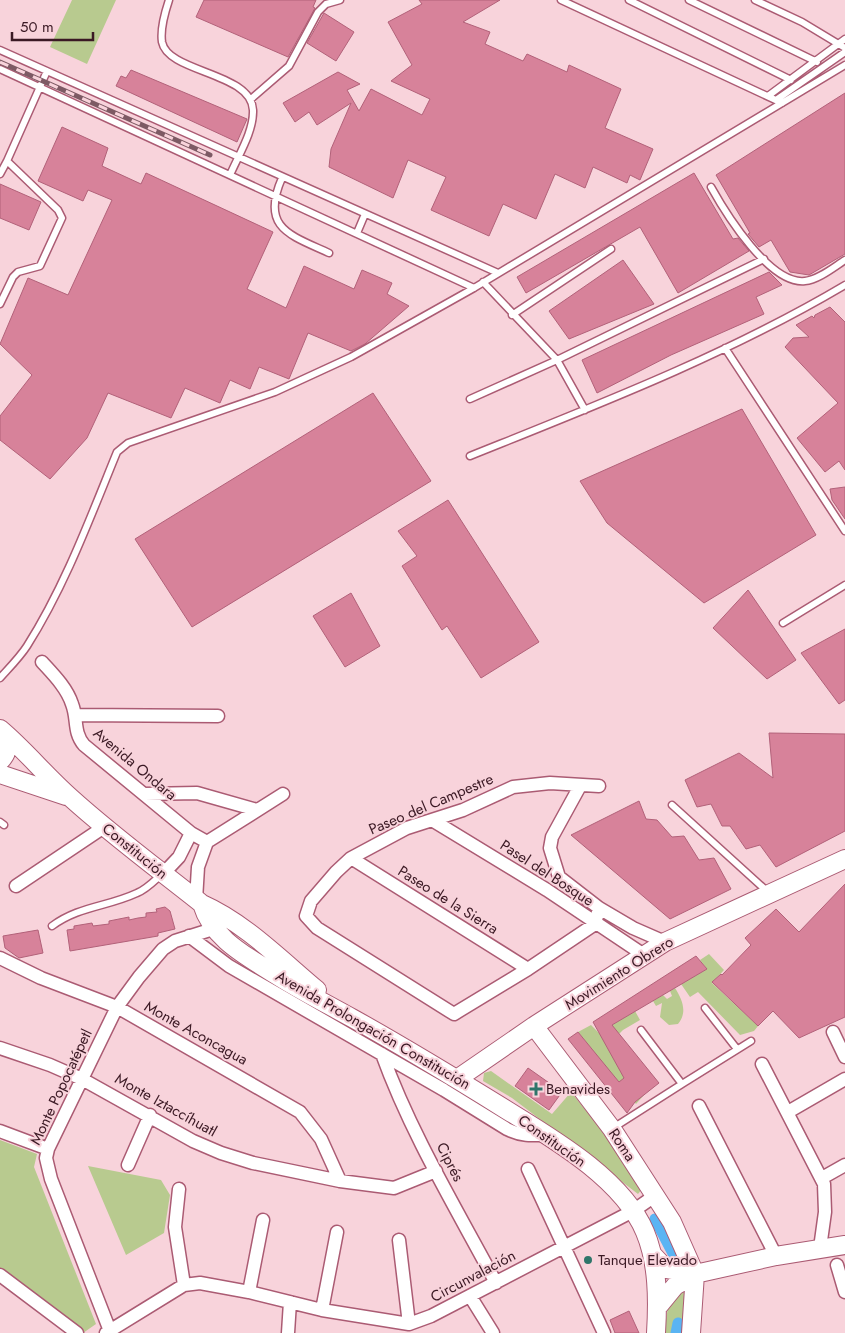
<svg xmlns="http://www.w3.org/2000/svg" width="845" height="1333" font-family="Jost,sans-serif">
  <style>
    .green { fill: #b8ca8f }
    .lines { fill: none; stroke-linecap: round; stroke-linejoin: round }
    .canal { stroke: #5ab4f3; stroke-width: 11 }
    .building { fill: #d7829a; stroke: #b26179 }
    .lane-casing { stroke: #ab5b73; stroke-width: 9 }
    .street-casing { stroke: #ab5b73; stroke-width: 15 }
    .secondary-casing { stroke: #ab5b73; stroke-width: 20 }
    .lane { stroke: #fff; stroke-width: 6 }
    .street { stroke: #fff; stroke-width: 12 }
    .secondary { stroke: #fff; stroke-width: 18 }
    .rail-casing { stroke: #7d5a64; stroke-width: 5 }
    .rail { stroke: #f8d3db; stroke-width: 3; stroke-dasharray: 9; stroke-linecap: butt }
    .poi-dot { fill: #2f756a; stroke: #f8d3db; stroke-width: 2 }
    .labels { text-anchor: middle; stroke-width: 4; stroke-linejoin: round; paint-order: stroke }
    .street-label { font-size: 15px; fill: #3b1924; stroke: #f8d3db }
    .poi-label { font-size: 15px; fill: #3b1924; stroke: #f8d3db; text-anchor: start }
  </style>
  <rect width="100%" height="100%" fill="#f8d3db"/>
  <path class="green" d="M 72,0 L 116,0 L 87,64 L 50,47 Z
    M 709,954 L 724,970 L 712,983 L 758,1026 L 754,1031 L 740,1035 L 698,992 L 690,997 L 681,984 L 707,969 L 700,960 Z
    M 675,988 C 682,999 688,1012 678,1024 L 669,1025 L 660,1017 L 662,1003 L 656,1006 L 653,1001 L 663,995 L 667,999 L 672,996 L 670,991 Z
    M 635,1011 L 640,1020 L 623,1030 L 607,1046 L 644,1095 L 636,1104 L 578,1032 L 591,1025 L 599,1033 Z
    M 491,1071 L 552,1114 L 571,1092 L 627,1161 L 642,1189 L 638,1194 L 512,1098 L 483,1081 L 484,1073 Z
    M 0,1140 L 37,1154 L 34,1167 L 96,1324 L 83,1333 L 0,1271 Z
    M 88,1166 L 161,1180 L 170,1195 L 164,1233 L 126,1255 Z
    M 690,1287 L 690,1333 L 664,1333 L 668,1307 L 679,1289 Z"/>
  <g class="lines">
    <path class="canal" d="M 655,1219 L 679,1265
      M 676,1333 L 678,1323"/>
  </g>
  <path class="building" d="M 204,0 L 316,0 L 313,7 L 315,8 L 288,57 L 196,17 Z
    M 419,0 L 500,0 L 463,22 L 490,32 L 485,44 L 523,61 L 527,54 L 567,72 L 569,65 L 621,89 L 605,128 L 653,149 L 640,180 L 630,175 L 627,183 L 593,167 L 585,188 L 555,174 L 536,219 L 503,204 L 489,236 L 431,210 L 446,177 L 408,160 L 393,198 L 329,167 L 331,149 L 351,103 L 317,125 L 309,112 L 295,122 L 283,103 L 338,72 L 360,84 L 347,90 L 359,111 L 371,89 L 422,115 L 430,99 L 391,81 L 412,65 L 388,22 L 422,4 Z
    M 324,13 L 354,32 L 336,61 L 307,43 Z
    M 131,70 L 247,119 L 237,142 L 116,86 L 121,76 L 126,78 Z
    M 845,93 L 845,254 L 809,275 L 790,272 L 771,240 L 759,247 L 748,234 L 750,233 L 716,175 Z
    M 62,127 L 108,148 L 102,166 L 141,184 L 146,173 L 273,232 L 247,289 L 286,308 L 304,266 L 354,289 L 362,270 L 392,283 L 387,294 L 409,306 L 365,344 L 351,351 L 308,333 L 289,379 L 259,367 L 250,389 L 230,380 L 220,403 L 185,388 L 171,418 L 108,393 L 87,438 L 50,479 L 0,440 L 0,416 L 32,375 L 0,344 L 28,278 L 68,295 L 112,200 L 88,190 L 83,201 L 38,181 Z
    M 694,173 L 733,239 L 738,238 L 749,251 L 678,293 L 640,227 L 526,293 L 517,277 Z
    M 0,184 L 41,202 L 29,230 L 0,218 Z
    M 623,260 L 654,304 L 569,339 L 549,311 Z
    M 769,272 L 782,285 L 756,297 L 764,314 L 671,355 L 597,393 L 582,360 Z
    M 830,307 L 845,322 L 845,470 L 839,461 L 825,472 L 797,438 L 838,403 L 785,347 L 793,338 L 809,337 L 796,325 L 812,316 L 814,318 L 815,315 Z
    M 373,393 L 431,481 L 192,627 L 135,539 Z
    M 742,409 L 816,535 L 704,603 L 607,523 L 580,481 Z
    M 845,487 L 845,519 L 832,500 L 830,489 Z
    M 448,500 L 539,642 L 481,678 L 447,626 L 442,630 L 402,566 L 417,556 L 398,531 Z
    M 748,590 L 796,660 L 767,679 L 713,628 Z
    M 351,593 L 380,646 L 345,667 L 313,616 Z
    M 845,629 L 845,700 L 839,704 L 801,653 Z
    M 769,733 L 845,734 L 845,831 L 776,867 L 760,845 L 746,849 L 730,826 L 722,826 L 711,804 L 697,807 L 685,780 L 739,753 L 773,778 Z
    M 639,801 L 646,819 L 657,820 L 672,837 L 684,836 L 699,860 L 714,858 L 731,889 L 670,919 L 571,835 Z
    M 845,884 L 845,1017 L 799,1038 L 773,1011 L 758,1026 L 712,982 L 721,974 L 722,975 L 751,945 L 745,938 L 776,909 L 799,932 Z
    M 165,907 L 170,911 L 175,929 L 158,933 L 158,936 L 70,951 L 67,930 L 74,929 L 74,926 L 92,923 L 93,926 L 109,924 L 109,921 L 129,917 L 129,920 L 138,918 L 146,917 L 146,913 L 157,912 L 156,909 Z
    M 38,930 L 43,953 L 19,958 L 5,948 L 3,936 Z
    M 696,956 L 707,969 L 612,1025 L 659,1083 L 635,1102 L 627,1113 L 568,1039 L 578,1032 L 619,1082 L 624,1078 L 593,1022 Z
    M 528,1068 L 562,1092 L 549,1110 L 515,1086 Z
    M 629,1311 L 639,1333 L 615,1333 L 610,1320 Z"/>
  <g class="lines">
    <g class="lane-casing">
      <path id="lane" d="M 169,0 C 165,12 160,29 162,42 C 168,73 251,72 253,110 C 254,131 238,156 230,175
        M 561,0 L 782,103
        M 629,0 L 791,80
        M 689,0 L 817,62
        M 755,0 L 802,22 L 845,48
        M 0,50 L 498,273
        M 0,69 L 474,288
        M 768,96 L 845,39
        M 251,99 L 289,66 L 318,12 L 326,4 L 340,0
        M 776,100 L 845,52
        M 0,174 L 7,161
        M 282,178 C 260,228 290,235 329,253
        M 711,187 C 726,214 770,285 805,281 C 818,280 834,267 845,260
        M 357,233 L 365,214
        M 483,282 L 557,360 L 585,410
        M 0,304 L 13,277 L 18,272 L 40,266 L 62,218 L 58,210 L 7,161 L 47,71
        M 512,315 L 611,249
        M 725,348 L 845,531
        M 470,399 L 557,360 L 764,259
        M 470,456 C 597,405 727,355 845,285
        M 783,623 L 845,585
        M 0,678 C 9,668 20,657 27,646 C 65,586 90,518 117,452 L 128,443 L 275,392 L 351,357 L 474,288 L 845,65
        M 672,805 L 769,893
        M 0,822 L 4,825
        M 52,926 C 79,906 107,907 137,893 C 147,889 154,881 162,874
        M 705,1008 L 737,1049
        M 682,1084 L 751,1041
        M 613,1128 L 682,1084 L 641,1030"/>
    </g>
    <g class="street-casing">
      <path id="street" d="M 42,662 C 53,674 67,688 72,704 C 78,719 73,732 84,745 L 191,833 L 207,842
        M 76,715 L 218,716
        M 580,786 L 552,837 L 550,848 L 559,877 L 599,908 L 633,928 L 665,942
        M 145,794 L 197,793 L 257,810
        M 432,820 L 547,890 L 644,955
        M 207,842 L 283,794
        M 351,858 L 528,969
        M 163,874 L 179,857 L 191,833
        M 16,886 L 104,827
        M 196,900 L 198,867 L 207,842
        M 599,908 L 595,924 L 528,969 L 454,1014 L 317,928 L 306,916 L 311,901 L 336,872 L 351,858 L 407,828 L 463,810 L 513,787 L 550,783 L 599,786
        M 189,936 L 229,966 L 444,1090 L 507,1129 C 521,1136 531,1136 546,1134
        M 0,958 L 41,978 L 117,1007 L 300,1112 L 321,1139 L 340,1181
        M 833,1032 L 845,1057
        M 0,1048 L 50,1065 L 82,1079 L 193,1141 L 221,1153 L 253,1163 L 340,1181 L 394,1188 L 436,1171
        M 382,1054 C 411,1134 456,1208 496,1283
        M 762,1064 L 824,1184 L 825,1212 L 820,1248
        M 699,1106 L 776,1256
        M 788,1112 L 845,1079
        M 0,1131 L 48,1149
        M 128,1165 L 150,1115
        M 528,1169 L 604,1333
        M 822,1178 L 845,1165
        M 179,1189 L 175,1227 L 184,1285
        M 399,1240 L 409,1324
        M 837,1265 L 845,1292
        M 0,1275 L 77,1333
        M 249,1292 L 263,1220
        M 470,1296 L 493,1333
        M 322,1310 L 337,1232
        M 110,1331 L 51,1179 L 46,1158 L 48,1149 L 117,1007 L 139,977 L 163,949 L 175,941 L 213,929
        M 106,1333 L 184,1285 L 200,1283 L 249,1292 L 322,1310 L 409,1324 L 431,1316 L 633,1211 L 656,1195
        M 288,1333 L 290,1302"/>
    </g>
    <g class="secondary-casing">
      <path id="secondary" d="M 0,729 C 25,750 46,776 71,798 C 113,836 158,869 202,904 C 245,923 281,960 317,990
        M 0,732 C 7,743 10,752 0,761
        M 0,774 L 66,796
        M 202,904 C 213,940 247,956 276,975 C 301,991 327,1004 352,1018 C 404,1047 455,1078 505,1109 C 552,1138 623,1179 645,1232 C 658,1263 658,1300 656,1333
        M 534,1026 L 612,1129 L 672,1222 L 695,1274 L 691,1333
        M 457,1079 L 534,1026 L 665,942 L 845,859
        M 652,1254 L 666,1269 L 695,1274
        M 657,1308 L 675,1286 L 695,1274 L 776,1256 L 845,1245"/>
    </g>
    <use href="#lane" class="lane"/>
    <use href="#street" class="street"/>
    <use href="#secondary" class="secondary"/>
    <g class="rail-casing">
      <path id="rail" d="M 0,62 L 210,155"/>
    </g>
    <use href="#rail" class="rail"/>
  </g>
  <g class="poi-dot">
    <path d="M533.5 1081.5h5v5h5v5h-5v5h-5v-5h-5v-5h5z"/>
    <circle cx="588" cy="1260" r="5"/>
  </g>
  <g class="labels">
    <g class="street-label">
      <text transform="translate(135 764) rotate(40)" y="5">Avenida Ondara</text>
      <text transform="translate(431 804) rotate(-23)" y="5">Paseo del Campestre</text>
      <text transform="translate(135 851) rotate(39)" y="5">Constitución</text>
      <text transform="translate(547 873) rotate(33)" y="5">Pasel del Bosque</text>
      <text transform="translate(448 900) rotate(32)" y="5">Paseo de la Sierra</text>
      <text transform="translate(619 973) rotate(-32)" y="5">Movimiento Obrero</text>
      <text transform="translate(373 1030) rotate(30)" y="5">Avenida Prolongación Constitución</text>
      <text transform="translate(196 1033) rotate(29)" y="5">Monte Aconcagua</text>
      <text transform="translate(61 1087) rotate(-65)" y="5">Monte Popocatépetl</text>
      <text transform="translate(166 1105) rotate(29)" y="5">Monte Iztaccíhuatl</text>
      <text transform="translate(552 1141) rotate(35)" y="5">Constitución</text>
      <text transform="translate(622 1145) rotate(56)" y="5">Roma</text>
      <text transform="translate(450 1162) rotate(63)" y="5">Ciprés</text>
      <text transform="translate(473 1276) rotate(-28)" y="5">Circunvalación</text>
    </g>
    <g class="poi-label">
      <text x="546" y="1094">Benavides</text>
      <text x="598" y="1265">Tanque Elevado</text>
    </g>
  </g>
  <path d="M12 32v8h81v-8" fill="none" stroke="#3b1924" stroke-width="2.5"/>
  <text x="20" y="32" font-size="15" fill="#3b1924" stroke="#f8d3db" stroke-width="4" paint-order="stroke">50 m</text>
</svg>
